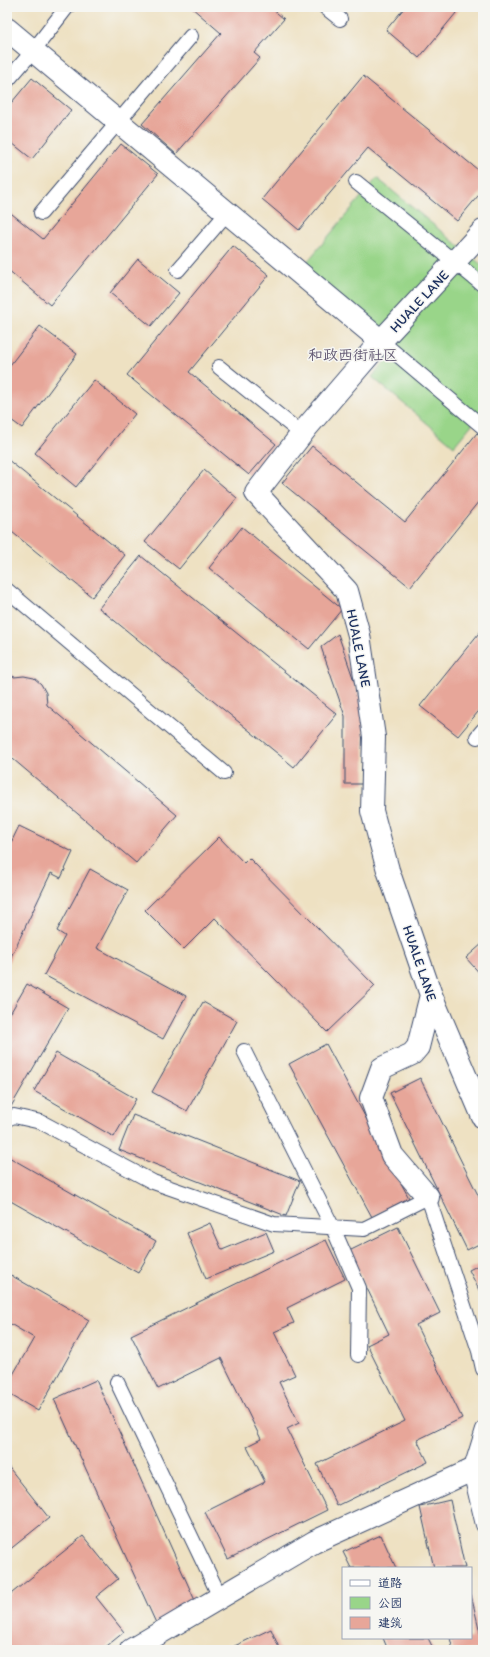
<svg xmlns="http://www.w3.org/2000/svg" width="490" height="1657" font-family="Itim,'LXGW WenKai TC',sans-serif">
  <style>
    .green { fill: #99d589; stroke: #5a8274 }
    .building { fill: #e7a699 }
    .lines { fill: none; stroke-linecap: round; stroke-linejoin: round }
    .service-casing { stroke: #3b4a6d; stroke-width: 16 }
    .minor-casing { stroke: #3b4a6d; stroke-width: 24 }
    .service { stroke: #fff; stroke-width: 14 }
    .minor { stroke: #fff; stroke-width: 22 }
    .labels { text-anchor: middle; stroke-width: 3; stroke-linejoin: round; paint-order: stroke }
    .street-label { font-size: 14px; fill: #1b2f5e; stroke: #f6f6f2 }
    .neighbourhood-label { font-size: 15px; fill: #625973; stroke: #f6f6f2 }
  </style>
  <rect width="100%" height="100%" fill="#f6f6f2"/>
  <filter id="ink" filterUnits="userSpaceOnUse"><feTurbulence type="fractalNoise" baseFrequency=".025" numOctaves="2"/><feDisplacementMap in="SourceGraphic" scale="8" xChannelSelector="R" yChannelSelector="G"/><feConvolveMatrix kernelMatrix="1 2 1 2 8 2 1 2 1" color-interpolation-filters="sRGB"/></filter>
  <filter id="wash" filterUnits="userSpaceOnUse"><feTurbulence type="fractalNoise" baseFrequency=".012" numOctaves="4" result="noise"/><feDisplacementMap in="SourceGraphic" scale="16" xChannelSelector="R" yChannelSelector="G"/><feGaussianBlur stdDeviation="0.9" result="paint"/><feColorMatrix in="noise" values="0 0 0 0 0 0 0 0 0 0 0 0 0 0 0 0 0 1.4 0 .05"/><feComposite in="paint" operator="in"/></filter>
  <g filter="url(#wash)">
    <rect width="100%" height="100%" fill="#eee1c2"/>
    <path class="green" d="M 377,178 L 483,266 L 483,411 L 454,446 L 372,377 L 397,347 L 302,268 Z"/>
    <g id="blocks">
      <path class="building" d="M 191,7 L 270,7 L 284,19 L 254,53 L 260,58 L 176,154 L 142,124 L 221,33 Z
        M 405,7 L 461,7 L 419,58 L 386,30 Z
        M 363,76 L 483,174 L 483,190 L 457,221 L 368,148 L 299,230 L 262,199 Z
        M 32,78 L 71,110 L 32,159 L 7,139 L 7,108 Z
        M 121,144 L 158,174 L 50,305 L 7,269 L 7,210 L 43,239 Z
        M 233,246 L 269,275 L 189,372 L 276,444 L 249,475 L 127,375 Z
        M 138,259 L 179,293 L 151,326 L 110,293 Z
        M 40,326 L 77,354 L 22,428 L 7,417 L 7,369 Z
        M 94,380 L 135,414 L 76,487 L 35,453 Z
        M 477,433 L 483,438 L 483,496 L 410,587 L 282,483 L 312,446 L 405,522 Z
        M 7,459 L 125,555 L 92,597 L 7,528 Z
        M 204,470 L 237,498 L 179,569 L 145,542 Z
        M 242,527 L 342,609 L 309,649 L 209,568 Z
        M 141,556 L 337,714 L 294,767 L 99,608 Z
        M 483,628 L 483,706 L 458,736 L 420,706 Z
        M 338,634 L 362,704 L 365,784 L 345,784 L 345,716 L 321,647 Z
        M 7,671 L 14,677 L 24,676 L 34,678 L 41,684 L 46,693 L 47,705 L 177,815 L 136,863 L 7,754 Z
        M 19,826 L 73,852 L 61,878 L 51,873 L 7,965 L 7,851 Z
        M 219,837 L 244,863 L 249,858 L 375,986 L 327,1032 L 215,918 L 184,949 L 145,910 Z
        M 90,869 L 128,890 L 97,948 L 186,996 L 163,1039 L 44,975 L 65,936 L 57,931 Z
        M 483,943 L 483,977 L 466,958 Z
        M 27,984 L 68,1008 L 9,1110 L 7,1109 L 7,1019 Z
        M 203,1002 L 237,1021 L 187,1111 L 152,1092 Z
        M 326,1044 L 409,1198 L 372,1217 L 289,1064 Z
        M 56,1053 L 136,1099 L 114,1137 L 34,1091 Z
        M 420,1078 L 483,1205 L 483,1242 L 467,1250 L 390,1093 Z
        M 133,1115 L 300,1181 L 286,1216 L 119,1150 Z
        M 7,1156 L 156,1241 L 138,1273 L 7,1199 Z
        M 210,1223 L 222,1250 L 266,1232 L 274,1251 L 206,1279 L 187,1233 Z
        M 398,1227 L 440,1313 L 416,1325 L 462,1418 L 417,1440 L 428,1462 L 337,1506 L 317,1464 L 405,1421 L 367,1345 L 389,1334 L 349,1251 Z
        M 326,1240 L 345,1279 L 287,1308 L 294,1323 L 274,1332 L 295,1375 L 279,1382 L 299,1423 L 287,1429 L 327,1510 L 228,1559 L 205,1512 L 265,1482 L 247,1446 L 261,1439 L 221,1358 L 158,1389 L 131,1335 Z
        M 483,1263 L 483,1298 L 469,1270 Z
        M 7,1273 L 89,1320 L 38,1411 L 7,1393 L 7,1385 L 34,1338 L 7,1322 Z
        M 96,1380 L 197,1605 L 156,1623 L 54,1399 Z
        M 7,1465 L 49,1518 L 8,1551 L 7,1550 Z
        M 450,1500 L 465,1568 L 434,1568 L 420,1507 Z
        M 381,1535 L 396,1568 L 351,1568 L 343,1552 Z
        M 83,1536 L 118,1579 L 96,1597 L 124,1632 L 102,1650 L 7,1650 L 7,1597 Z
        M 471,1595 L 483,1645 L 483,1650 L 453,1650 L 450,1638 L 471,1638 Z
        M 271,1629 L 280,1650 L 226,1650 Z
        M 383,1638 L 428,1638 L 434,1650 L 388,1650 Z"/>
    </g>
  </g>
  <g filter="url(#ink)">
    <use href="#blocks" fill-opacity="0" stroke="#3b4a6d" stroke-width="1"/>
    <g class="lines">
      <g class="service-casing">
        <path id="service" d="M 325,7 L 340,19
          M 7,81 L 33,51 L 67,7
          M 356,182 L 483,285
          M 41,213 L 191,36
          M 178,270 L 227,213
          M 381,341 L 483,427
          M 219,367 L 302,434
          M 7,590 L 224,773
          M 477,737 L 483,730
          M 244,1051 L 333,1228 L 359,1288 L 358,1355
          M 7,1119 L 14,1116 L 41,1122 L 153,1182 L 274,1224 L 364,1229 L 428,1197 L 479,1351 L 483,1369
          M 117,1382 L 220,1597
          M 483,1429 L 470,1471 L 483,1525"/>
      </g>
      <g class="minor-casing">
        <path id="minor" d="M 7,29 L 381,341
          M 483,231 L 381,341 L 308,426 L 256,493 L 347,591 L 359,635 L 374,737 L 372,811 L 388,870 L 431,995 L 483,1117
          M 428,1197 L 392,1155 L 371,1098 L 382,1068 L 412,1054 L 418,1047 L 431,995
          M 131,1650 L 314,1542 L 470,1471 L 483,1466"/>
      </g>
      <use href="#service" class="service"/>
      <use href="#minor" class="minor"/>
    </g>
  </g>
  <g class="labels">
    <g class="street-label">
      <text transform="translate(419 301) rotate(-47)" y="5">HUALE LANE</text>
      <text transform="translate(359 648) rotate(79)" y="5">HUALE LANE</text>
      <text transform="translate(420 963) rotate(71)" y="5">HUALE LANE</text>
    </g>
    <g class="neighbourhood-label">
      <text x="353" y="360">和政西街社区</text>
    </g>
  </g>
  <rect width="490" height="1657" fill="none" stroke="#f6f6f2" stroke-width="24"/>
  <rect x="342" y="1567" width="130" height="72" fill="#f6f6f2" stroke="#9ea6b7"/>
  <rect x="350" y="1580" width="20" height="6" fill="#ffffff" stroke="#9ea6b7"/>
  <text x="378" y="1587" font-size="12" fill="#1b2f5e">道路</text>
  <rect x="350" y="1597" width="20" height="12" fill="#99d589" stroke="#9ea6b7"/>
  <text x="378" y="1607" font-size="12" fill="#1b2f5e">公园</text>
  <rect x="350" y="1617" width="20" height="12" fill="#e7a699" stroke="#9ea6b7"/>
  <text x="378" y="1627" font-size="12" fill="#1b2f5e">建筑</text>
</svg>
